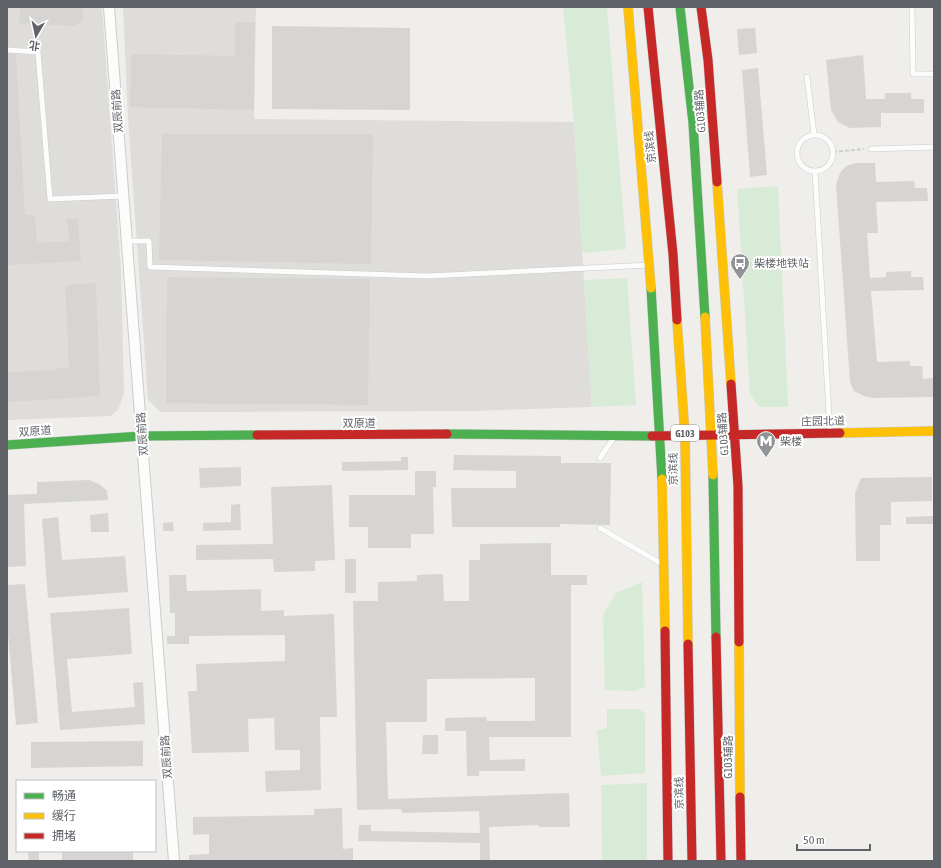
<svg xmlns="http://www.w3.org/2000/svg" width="941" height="868" font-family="'Asap Condensed','Noto Sans SC',sans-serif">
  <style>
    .industrial { fill: #dfddda }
    .green { fill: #d8ebd6 }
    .building { fill: #d6d5d3 }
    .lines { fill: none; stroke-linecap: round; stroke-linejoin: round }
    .lane-casing { stroke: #cbcccc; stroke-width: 6 }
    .street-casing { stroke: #cbcccc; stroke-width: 12 }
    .fast-casing { stroke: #cacacb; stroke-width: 10 }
    .slow-casing { stroke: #cacacb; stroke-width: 10 }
    .jam-casing { stroke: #cacacb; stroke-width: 10 }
    .path { stroke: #cacfcc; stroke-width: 2; stroke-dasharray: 4 2; stroke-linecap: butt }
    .lane { stroke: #fdfcfc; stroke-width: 5 }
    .street { stroke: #fdfcfc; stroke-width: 10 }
    .fast { stroke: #4caf50; stroke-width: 9 }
    .slow { stroke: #ffc107; stroke-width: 9 }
    .jam { stroke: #c62828; stroke-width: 9 }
    .labels { text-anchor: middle; stroke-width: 4; stroke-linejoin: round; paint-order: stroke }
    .shield { fill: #fff; stroke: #8f9295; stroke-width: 1 }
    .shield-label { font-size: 10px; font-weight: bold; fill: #5f6368 }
    .street-label { font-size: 11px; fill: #5f6368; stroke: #fff }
    .poi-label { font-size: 11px; fill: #5f6368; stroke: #fff; text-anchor: start }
  </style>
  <rect width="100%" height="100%" fill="#efeeea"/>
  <path class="industrial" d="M 7,7 L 102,7 L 121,269 L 124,393 L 118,410 L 111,416 L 7,420 Z
    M 123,7 L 256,7 L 254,119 L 574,122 L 592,407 L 475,411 L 161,412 L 148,400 L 128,118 Z"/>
  <path class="green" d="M 563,7 L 607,7 L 626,249 L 582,253 L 574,122 Z
    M 778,186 L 788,407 L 759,407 L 750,394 L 737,189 Z
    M 627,278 L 636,405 L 592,407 L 584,280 Z
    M 642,582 L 645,687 L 634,691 L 605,690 L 603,615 L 616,593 Z
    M 607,709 L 639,709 L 645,713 L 645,773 L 601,776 L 597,730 L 607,728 Z
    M 647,783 L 647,861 L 602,861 L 601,785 Z"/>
  <path class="building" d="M 20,7 L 83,7 L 83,20 L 74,26 L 19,23 Z
    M 235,22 L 255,22 L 254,110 L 130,107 L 131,54 L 235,56 Z
    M 272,26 L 410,28 L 410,110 L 272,109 Z
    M 755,28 L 757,53 L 739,55 L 737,29 Z
    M 7,54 L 16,55 L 25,215 L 35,215 L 37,243 L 69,241 L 67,219 L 78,219 L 81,261 L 7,265 Z
    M 863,55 L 866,99 L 885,99 L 885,93 L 911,93 L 911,99 L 924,99 L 924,113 L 881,113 L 881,127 L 850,128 L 838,122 L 831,110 L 826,60 Z
    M 758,68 L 767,175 L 750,177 L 742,70 Z
    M 162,134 L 373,134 L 371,264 L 159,260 Z
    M 857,163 L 875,163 L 876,182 L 914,181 L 915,188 L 927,188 L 928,201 L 876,202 L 878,233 L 867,233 L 870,278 L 886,277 L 886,272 L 911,271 L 911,277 L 923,277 L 924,290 L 871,291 L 877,362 L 910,361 L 910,366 L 922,366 L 923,379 L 933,378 L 933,397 L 873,398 L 864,396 L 854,391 L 850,382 L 836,185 L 840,173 L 846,166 Z
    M 167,277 L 370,279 L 368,405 L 166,403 Z
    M 96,283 L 100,396 L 7,402 L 7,372 L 56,370 L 56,368 L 69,368 L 65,285 Z
    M 454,455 L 561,456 L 561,463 L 611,463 L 610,525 L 560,524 L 560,527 L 452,527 L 451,488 L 516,488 L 516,471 L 453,470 Z
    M 401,457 L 408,457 L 408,470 L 342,471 L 342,462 L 401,461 Z
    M 241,467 L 241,486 L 200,488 L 199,468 Z
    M 415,471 L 436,471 L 436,487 L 433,487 L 434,534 L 411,534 L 411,548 L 368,548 L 368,527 L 349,527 L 349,495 L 415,495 Z
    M 932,477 L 932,501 L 891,502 L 891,525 L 880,525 L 880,561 L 856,561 L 855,493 L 861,478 Z
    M 89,480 L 99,484 L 107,491 L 108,500 L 24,504 L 26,566 L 7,567 L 7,495 L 37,494 L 37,482 Z
    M 332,485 L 335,560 L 315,561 L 315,571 L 274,572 L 273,559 L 196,560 L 196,545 L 273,544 L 271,487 Z
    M 240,504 L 241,530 L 203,531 L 203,523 L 231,522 L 231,505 Z
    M 108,513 L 109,532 L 91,532 L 90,515 Z
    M 934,516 L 934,524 L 906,524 L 906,517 Z
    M 58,517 L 62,560 L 125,556 L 128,592 L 48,598 L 42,519 Z
    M 173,522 L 174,531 L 163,531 L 163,523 Z
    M 551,543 L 551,575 L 587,575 L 587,585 L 571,585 L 571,737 L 489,737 L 490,760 L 525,759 L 525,771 L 479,771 L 479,776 L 467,776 L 466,731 L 445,731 L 445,718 L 486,717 L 487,721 L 535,721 L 535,678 L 427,679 L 427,722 L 386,722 L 388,799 L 569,793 L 570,827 L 539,827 L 539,825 L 489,827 L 490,861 L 480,861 L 480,843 L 358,841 L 359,825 L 371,825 L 371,831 L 480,833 L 479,811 L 402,813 L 401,809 L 357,810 L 353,601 L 378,601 L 378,582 L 417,581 L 417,575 L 443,574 L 444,601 L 469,601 L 469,560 L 480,560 L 480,544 Z
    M 345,559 L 356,559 L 356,593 L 345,593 Z
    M 169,575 L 186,575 L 187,591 L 261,589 L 261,611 L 284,610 L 284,616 L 334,614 L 337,717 L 320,717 L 321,790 L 266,792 L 265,771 L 300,770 L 300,750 L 275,750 L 274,718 L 248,719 L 249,752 L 192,753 L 188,691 L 197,691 L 196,664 L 285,661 L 285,635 L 189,636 L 189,644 L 167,644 L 167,636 L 175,636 L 175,613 L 170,613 Z
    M 25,584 L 38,723 L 16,725 L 7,623 L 7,585 Z
    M 129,608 L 132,654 L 67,659 L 72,712 L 135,707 L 133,683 L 143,682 L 145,724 L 60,730 L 50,613 Z
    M 423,735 L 438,735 L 438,754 L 422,754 Z
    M 143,741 L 143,766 L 31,768 L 31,742 Z
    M 342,808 L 343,849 L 353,848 L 353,861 L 189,861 L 189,855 L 209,854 L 209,834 L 193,835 L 193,817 L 314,815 L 314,809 Z
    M 28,851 L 39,851 L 39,861 L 29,861 Z
    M 62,851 L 133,851 L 133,861 L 62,861 Z"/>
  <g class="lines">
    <g class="lane-casing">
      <path id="lane" d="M 912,7 L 913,74 L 934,74
        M 7,50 L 38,52 L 50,199 L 123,196
        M 807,77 L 814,134
        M797 153a18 18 0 1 1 36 0a18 18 0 1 1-36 0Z
        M 871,149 L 934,147
        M 815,171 L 830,432
        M 126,241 L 149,241 L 150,267 L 427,276 L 649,265
        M 600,458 L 613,439
        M 600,528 L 662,564"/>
    </g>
    <g class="street-casing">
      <path id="street" d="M 109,7 L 174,861"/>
    </g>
    <g class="fast-casing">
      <path id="fast" d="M 680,7 L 693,123 L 705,317
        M 651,288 L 662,479
        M 447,434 L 652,436
        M 7,445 L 142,436 L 257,435
        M 713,475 L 716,637"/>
    </g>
    <g class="slow-casing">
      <path id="slow" d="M 628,7 L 651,288
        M 717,182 L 731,384
        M 705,317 L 713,475
        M 677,320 L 685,436 L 688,644
        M 840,433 L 934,431
        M 662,479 L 665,631
        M 739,642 L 740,797"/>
    </g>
    <g class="jam-casing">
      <path id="jam" d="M 648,7 L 673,254 L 677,320
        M 701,7 L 708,60 L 717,182
        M 731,384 L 738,486 L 739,642
        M 257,435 L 447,434
        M 652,436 L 840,433
        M 665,631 L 668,861
        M 716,637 L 721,861
        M 688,644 L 692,861
        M 740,797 L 741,861"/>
    </g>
    <path class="path" d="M 833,152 L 864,149"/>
    <use href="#lane" class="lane"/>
    <use href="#street" class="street"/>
    <use href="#fast" class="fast"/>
    <use href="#slow" class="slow"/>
    <use href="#jam" class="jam"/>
  </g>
  <defs>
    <g id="bus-pin" transform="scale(1)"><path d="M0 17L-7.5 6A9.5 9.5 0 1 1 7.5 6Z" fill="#919496" stroke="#fff"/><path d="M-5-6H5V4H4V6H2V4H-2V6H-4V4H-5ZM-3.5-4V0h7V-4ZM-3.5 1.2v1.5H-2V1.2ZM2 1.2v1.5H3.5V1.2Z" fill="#fff"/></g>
    <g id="metro-pin" transform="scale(1)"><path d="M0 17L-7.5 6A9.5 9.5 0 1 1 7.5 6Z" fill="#919496" stroke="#fff"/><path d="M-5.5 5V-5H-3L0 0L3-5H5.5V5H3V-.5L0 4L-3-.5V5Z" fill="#fff"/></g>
  </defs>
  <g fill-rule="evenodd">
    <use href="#bus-pin" x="740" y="263"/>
    <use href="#metro-pin" x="766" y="441"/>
  </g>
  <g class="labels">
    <rect class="shield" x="671" y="425" width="28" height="16" rx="3"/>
    <g class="shield-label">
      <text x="685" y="437">G103</text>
    </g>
    <g class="street-label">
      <text transform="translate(117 111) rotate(-94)" y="4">双辰前路</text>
      <text transform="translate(700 111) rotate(-94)" y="4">G103辅路</text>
      <text transform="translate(650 147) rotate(-95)" y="4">京滨线</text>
      <text transform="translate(823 421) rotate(-1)" y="4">庄园北道</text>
      <text x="359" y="427">双原道</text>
      <text transform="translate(35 431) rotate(-4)" y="4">双原道</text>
      <text transform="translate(142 434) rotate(-94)" y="4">双辰前路</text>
      <text transform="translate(723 434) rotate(-94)" y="4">G103辅路</text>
      <text transform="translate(673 469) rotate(-91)" y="4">京滨线</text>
      <text transform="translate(166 757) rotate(-94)" y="4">双辰前路</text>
      <text transform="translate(728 757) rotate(-90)" y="4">G103辅路</text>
      <text transform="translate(679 793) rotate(-91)" y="4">京滨线</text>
    </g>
    <g class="poi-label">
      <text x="754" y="267">柴楼地铁站</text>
      <text x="780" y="445">柴楼</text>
    </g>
  </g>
  <rect width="941" height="868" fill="none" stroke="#5f6368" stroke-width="16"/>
  <rect x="16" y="780" width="140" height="72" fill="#ffffff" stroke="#bfc1c3"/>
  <rect x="24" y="793" width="20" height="6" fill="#4caf50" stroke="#bfc1c3"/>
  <text x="52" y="800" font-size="12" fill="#5f6368">畅通</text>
  <rect x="24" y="813" width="20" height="6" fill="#ffc107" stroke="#bfc1c3"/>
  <text x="52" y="820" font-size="12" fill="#5f6368">缓行</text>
  <rect x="24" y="833" width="20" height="6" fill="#c62828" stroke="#bfc1c3"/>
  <text x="52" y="840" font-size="12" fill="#5f6368">拥堵</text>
  <g transform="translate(36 36) rotate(189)" stroke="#ffffff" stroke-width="3" paint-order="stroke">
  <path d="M0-3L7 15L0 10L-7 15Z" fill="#5f6368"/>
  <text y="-6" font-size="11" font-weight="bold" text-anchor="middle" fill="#5f6368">北</text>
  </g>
  <path d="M797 844v6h73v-6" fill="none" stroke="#5f6368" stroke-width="2"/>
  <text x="803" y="844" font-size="12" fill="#5f6368" stroke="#ffffff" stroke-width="3" paint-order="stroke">50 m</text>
</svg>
